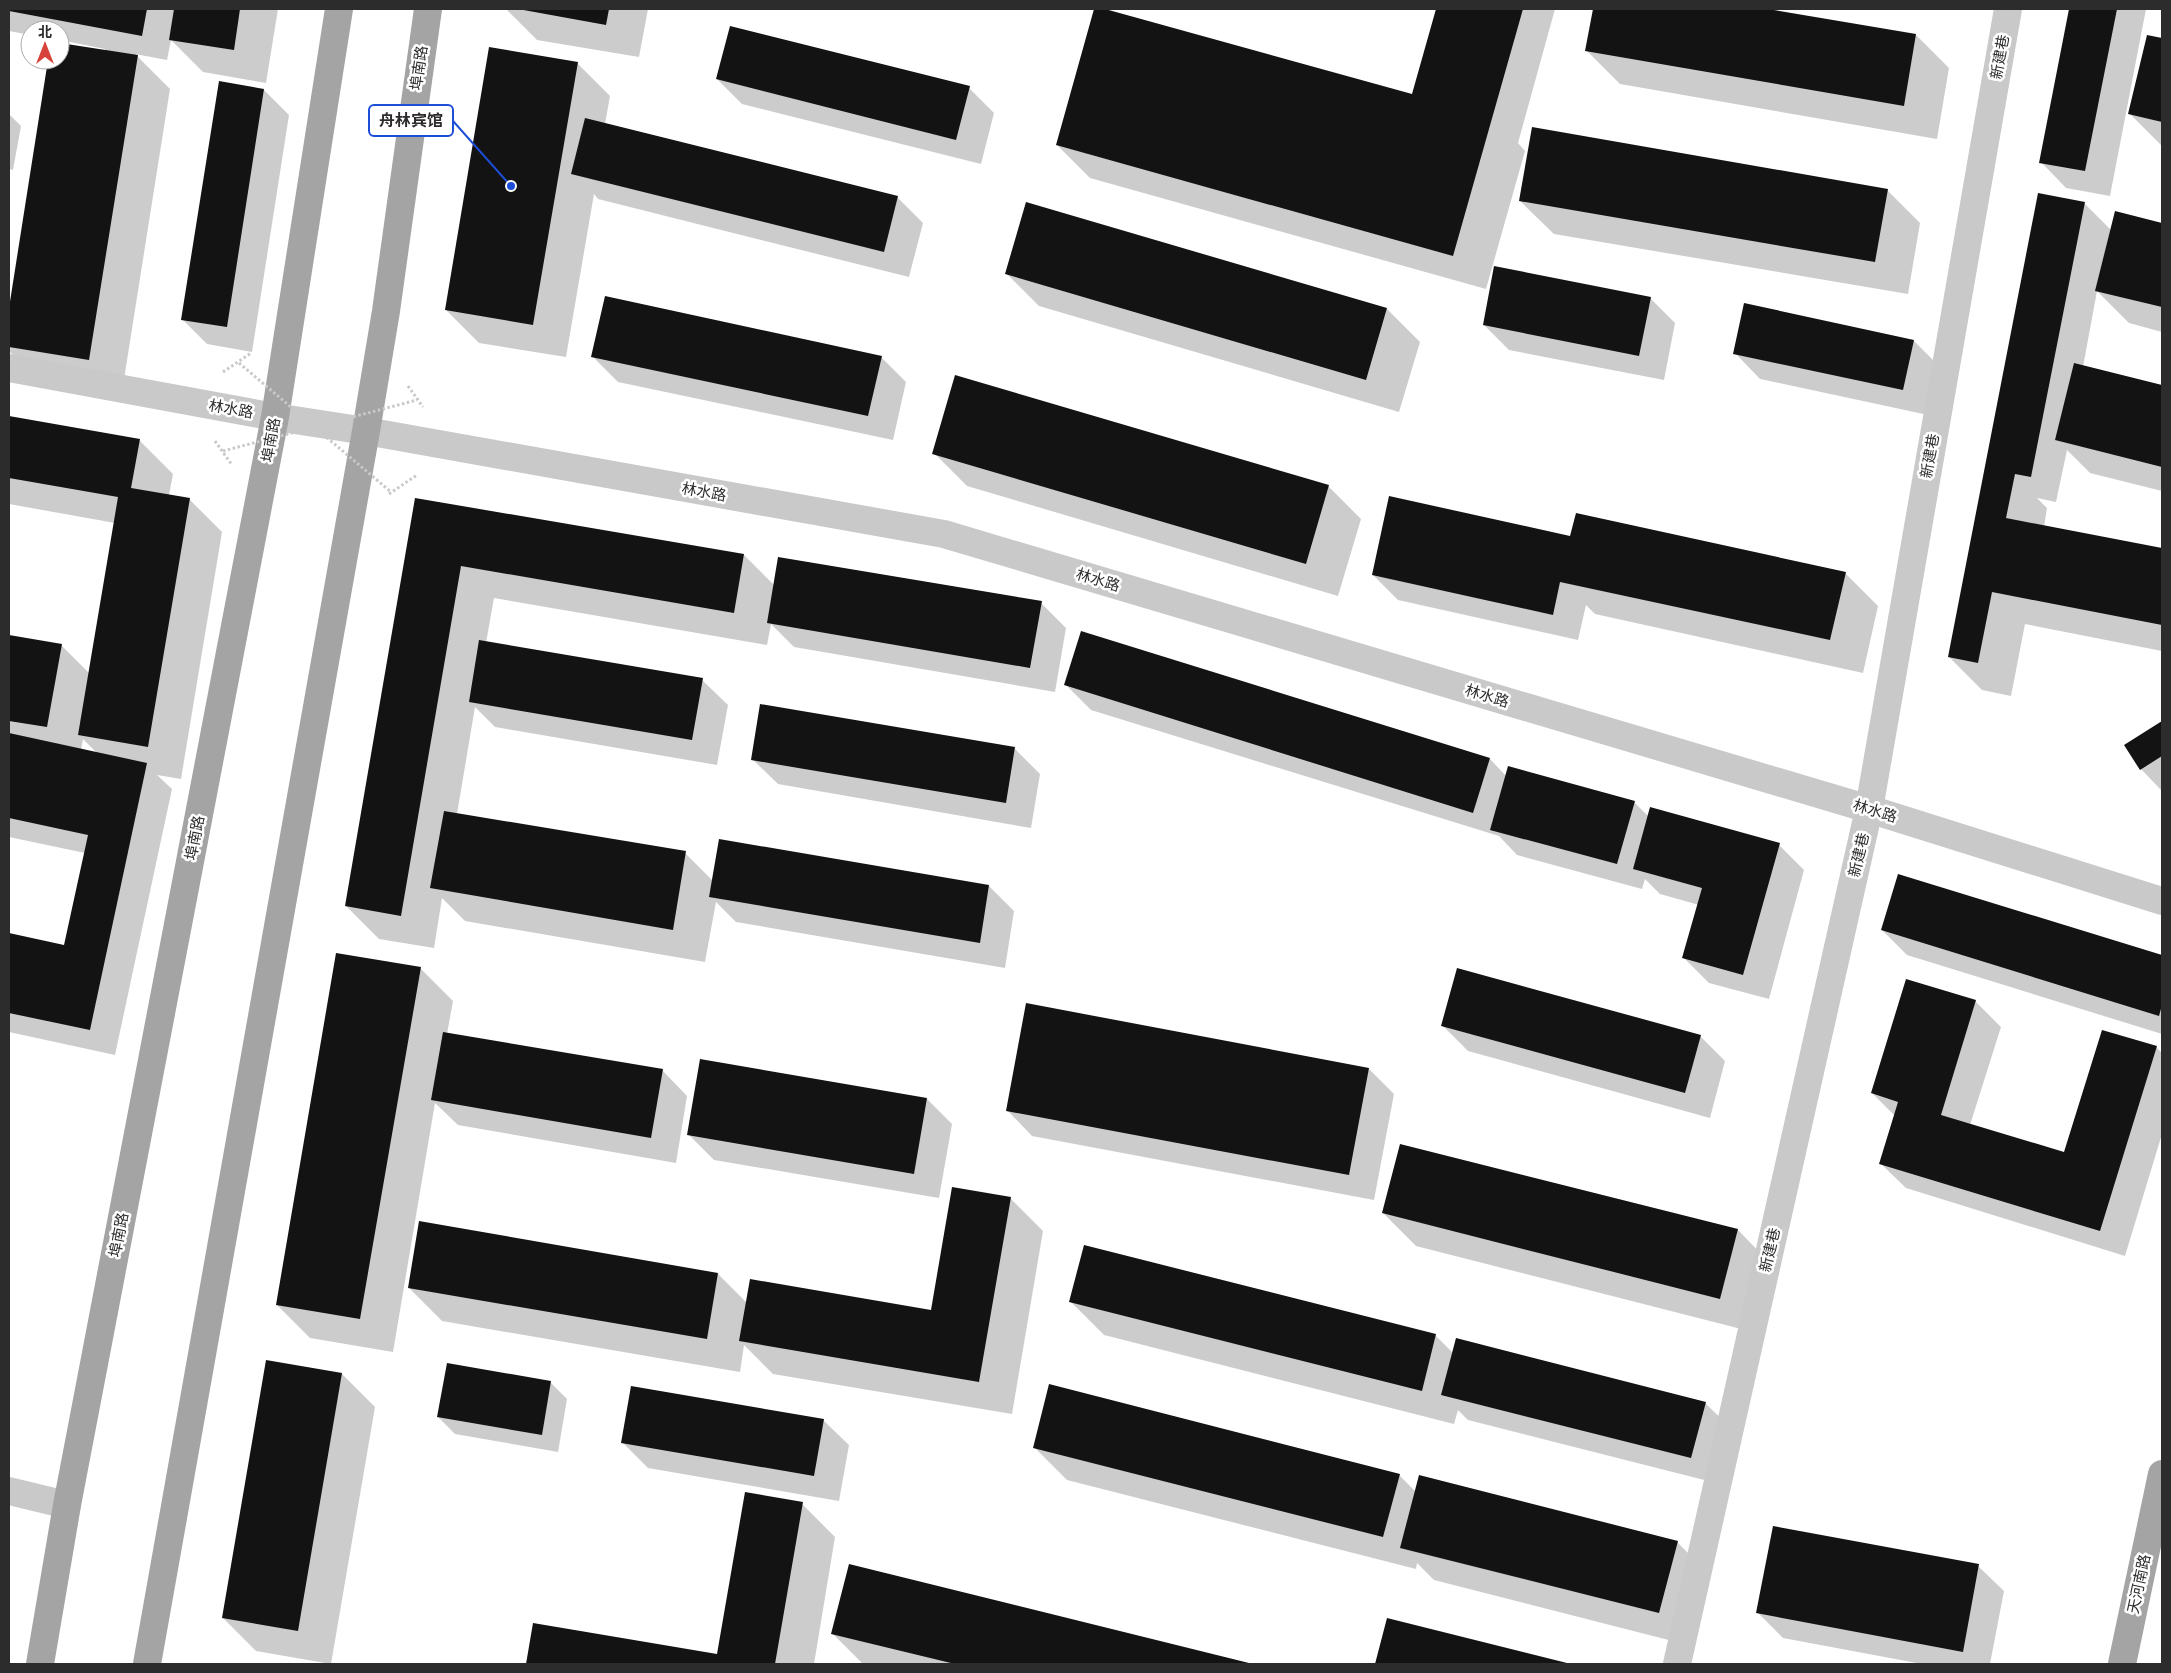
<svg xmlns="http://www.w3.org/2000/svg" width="2171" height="1673" font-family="Quicksand,'Noto Sans SC',sans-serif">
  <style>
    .shadow { fill: #0003; fill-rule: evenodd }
    .building { fill: #131313 }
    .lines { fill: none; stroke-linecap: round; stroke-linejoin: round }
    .path { stroke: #c9c9c9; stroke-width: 3; stroke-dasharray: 2.5 2.5; stroke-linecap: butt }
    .minor { stroke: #c9c9c9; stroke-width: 28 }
    .major { stroke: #a4a4a4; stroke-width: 28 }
    .path-bridge { stroke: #c9c9c9; stroke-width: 3; stroke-dasharray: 2.5 2.5; stroke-linecap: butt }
    .labels { text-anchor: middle; stroke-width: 5; stroke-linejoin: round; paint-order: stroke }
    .street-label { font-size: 15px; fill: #2c2c2c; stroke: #fff }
    .leader { fill: none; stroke: #1d4ed8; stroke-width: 2 }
    .callout-dot { fill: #1d4ed8; stroke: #fff; stroke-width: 2 }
    .callout { fill: #fff; stroke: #1d4ed8; stroke-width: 2 }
    .callout-label { font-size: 16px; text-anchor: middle; font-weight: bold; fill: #2c2c2c }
  </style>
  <rect width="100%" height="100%" fill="#fff"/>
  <path class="shadow" d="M 9,9 L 278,9 L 266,83 L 203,72 L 171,40 L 167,60 L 135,54 L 170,89 L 122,392 L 37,379 L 9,351 L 9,316 L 49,60 L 60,60 L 60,44 L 105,51 L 105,49 L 60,40 L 60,30 L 30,30 L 30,35 L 9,31 Z
    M 506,9 L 648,9 L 639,57 L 537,40 Z
    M 1095,9 L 1101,9 L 1413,96 L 1437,9 L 1555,9 L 1518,143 L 1525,151 L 1486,289 L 1090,178 L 1057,145 Z
    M 1594,9 L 1760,9 L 1916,35 L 1949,68 L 1937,139 L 1620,84 L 1587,51 Z
    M 2070,9 L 2146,9 L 2110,196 L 2066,188 L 2041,162 Z
    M 2148,36 L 2162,40 L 2162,146 L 2129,113 Z
    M 577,63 L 610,96 L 605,124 L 897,197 L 923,223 L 909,277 L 598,199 L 594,194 L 566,357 L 479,343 L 446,310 Z
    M 717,79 L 969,88 L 994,113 L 981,164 L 742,104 Z
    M 220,83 L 264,90 L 289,115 L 252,352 L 207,344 L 182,319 Z
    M 9,114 L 21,126 L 13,170 L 9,169 Z
    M 1887,190 L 1920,223 L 1908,294 L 1554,234 L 1520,201 Z
    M 2084,203 L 2111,230 L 2116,213 L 2162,224 L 2162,332 L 2129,323 L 2097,291 L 2083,367 L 2162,386 L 2162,491 L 2090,473 L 2067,450 L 2056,502 L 2037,498 L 2047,508 L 2044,527 L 2162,550 L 2162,651 L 2025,624 L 2011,696 L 1982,690 L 1949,657 Z
    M 1006,273 L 1387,309 L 1420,342 L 1399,412 L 1039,306 Z
    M 1650,298 L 1675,323 L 1664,380 L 1509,350 L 1484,325 Z
    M 1914,341 L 1939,366 L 1928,415 L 1760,379 L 1735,353 Z
    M 593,357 L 881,357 L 906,382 L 893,440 L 618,382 Z
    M 9,417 L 140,441 L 173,474 L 169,495 L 189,499 L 222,532 L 181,779 L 157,775 L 172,789 L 115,1055 L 9,1032 L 9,935 L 65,947 L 85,853 L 9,837 L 9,636 L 61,645 L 89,673 L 115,523 L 9,504 ZM 83,739 L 98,754 L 81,750 Z
    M 934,453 L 1328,486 L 1361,519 L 1338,596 L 967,486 Z
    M 416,499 L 744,555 L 775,586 L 1041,603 L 1066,628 L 1055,692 L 794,647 L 771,624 L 767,645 L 494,598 L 486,643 L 702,680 L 728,705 L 717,765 L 495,727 L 475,707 L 457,814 L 685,853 L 713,881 L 989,886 L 1014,911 L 1005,968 L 736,922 L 716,902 L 705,962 L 465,921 L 442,898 L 434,948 L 379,939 L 346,906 Z
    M 1571,537 L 1845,573 L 1878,606 L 1863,673 L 1595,614 L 1586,605 L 1578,640 L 1398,600 L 1373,575 Z
    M 1082,632 L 1490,759 L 1506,776 L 1634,802 L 1649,817 L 1779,845 L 1804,870 L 1769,999 L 1709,983 L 1684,958 L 1699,905 L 1660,894 L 1645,879 L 1642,889 L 1517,855 L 1499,836 L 1091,710 L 1066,685 Z
    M 2162,723 L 2162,791 L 2141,769 L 2126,746 Z
    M 1014,748 L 1040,774 L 1031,828 L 778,784 L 752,759 Z
    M 1899,876 L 2162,956 L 2162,1034 L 1907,955 L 1882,930 Z
    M 420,968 L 453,1001 L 447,1034 L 662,1070 L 687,1096 L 676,1163 L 458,1125 L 435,1103 L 393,1352 L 310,1338 L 277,1305 Z
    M 1975,1001 L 2001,1027 L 1970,1125 L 2065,1154 L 2156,1047 L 2162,1053 L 2162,1134 L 2125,1256 L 1906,1188 L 1880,1163 L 1895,1116 L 1872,1093 Z
    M 1442,1025 L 1700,1036 L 1725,1061 L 1710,1118 L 1468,1051 Z
    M 1369,1069 L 1394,1094 L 1374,1200 L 1032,1136 L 1007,1110 Z
    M 927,1099 L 952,1124 L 939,1198 L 714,1160 L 689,1135 Z
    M 1400,1145 L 1738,1230 L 1771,1264 L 1753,1332 L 1416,1246 L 1383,1213 Z
    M 1010,1198 L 1043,1231 L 1012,1414 L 773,1374 L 744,1345 L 740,1372 L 442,1321 L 409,1288 L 718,1274 L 747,1303 L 932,1311 Z
    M 1071,1302 L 1435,1335 L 1453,1353 L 1705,1403 L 1731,1428 L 1716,1483 L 1468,1420 L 1458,1410 L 1454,1424 L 1104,1335 Z
    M 267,1361 L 342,1374 L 375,1407 L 331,1664 L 256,1651 L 223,1618 Z
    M 550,1382 L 567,1399 L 558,1452 L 455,1434 L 438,1417 Z
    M 823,1420 L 849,1445 L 839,1501 L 648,1468 L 623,1443 Z
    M 1034,1447 L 1399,1475 L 1416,1492 L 1677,1542 L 1710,1575 L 1692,1646 L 1434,1580 L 1417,1563 L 1416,1569 L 1067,1480 Z
    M 802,1504 L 835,1537 L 814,1664 L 527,1664 L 534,1624 L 718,1655 Z
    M 850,1566 L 1251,1664 L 863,1664 L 833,1634 Z
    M 1978,1566 L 2004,1591 L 1990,1664 L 1922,1664 L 1783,1638 L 1758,1613 Z
    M 1388,1620 L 1568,1664 L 1377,1664 Z"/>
  <path class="building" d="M 9,9 L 147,9 L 142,36 L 9,11 Z
    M 174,9 L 240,9 L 234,50 L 169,40 Z
    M 518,9 L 609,9 L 606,25 Z
    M 1094,9 L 1105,9 L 1412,94 L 1436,9 L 1523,9 L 1453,256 L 1056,145 Z
    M 1593,9 L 1768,9 L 1916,34 L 1904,106 L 1585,51 Z
    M 2069,9 L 2117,9 L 2085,171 L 2039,163 Z
    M 730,26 L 970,86 L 956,140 L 716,79 Z
    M 2147,35 L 2162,38 L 2162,122 L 2128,114 Z
    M 60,43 L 138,55 L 89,360 L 9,347 L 9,308 L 48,60 L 60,60 Z
    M 489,47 L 578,62 L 533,325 L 445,310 Z
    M 219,81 L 264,89 L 227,327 L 181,320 Z
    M 585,118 L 898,196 L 884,252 L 571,174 Z
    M 1532,127 L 1888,189 L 1875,262 L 1519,201 Z
    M 2038,193 L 2085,202 L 2031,477 L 2015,474 L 2006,518 L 2162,548 L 2162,625 L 1992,592 L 1978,663 L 1948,657 Z
    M 1026,202 L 1387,308 L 1366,380 L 1005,274 Z
    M 2115,211 L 2162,223 L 2162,307 L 2095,291 Z
    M 1494,266 L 1651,297 L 1639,356 L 1483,325 Z
    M 605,296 L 882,356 L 868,416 L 591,357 Z
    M 1744,303 L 1914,340 L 1903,390 L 1733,354 Z
    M 2074,363 L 2162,385 L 2162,467 L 2055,440 Z
    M 955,375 L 1329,485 L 1306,564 L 932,454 Z
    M 9,416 L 140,439 L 131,488 L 190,498 L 148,747 L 78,735 L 118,497 L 9,478 Z
    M 1389,496 L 1570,536 L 1576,513 L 1846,572 L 1830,640 L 1560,582 L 1553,615 L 1372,575 Z
    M 415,498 L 744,554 L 734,613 L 461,566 L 401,916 L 345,906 Z
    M 778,557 L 1042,601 L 1030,668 L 767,623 Z
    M 1081,631 L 1490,758 L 1473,813 L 1064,685 Z
    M 9,635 L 62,644 L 47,727 L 9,721 Z
    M 479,640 L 703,678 L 692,740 L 469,702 Z
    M 760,704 L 1015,747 L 1006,803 L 751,760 Z
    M 2162,721 L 2162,756 L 2140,770 L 2124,745 Z
    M 9,733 L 147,763 L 90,1030 L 9,1013 L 9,933 L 64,945 L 88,835 L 9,818 Z
    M 1508,766 L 1635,801 L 1617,864 L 1490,830 Z
    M 1650,807 L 1780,843 L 1743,975 L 1682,958 L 1702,888 L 1633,869 Z
    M 444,811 L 686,851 L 673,930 L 430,888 Z
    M 719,839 L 989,885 L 980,943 L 709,897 Z
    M 1898,874 L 2162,955 L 2162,1005 L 2159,1016 L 1881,930 Z
    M 336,953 L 421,967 L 360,1319 L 276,1305 Z
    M 1457,968 L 1701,1035 L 1685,1093 L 1441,1026 Z
    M 1906,979 L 1976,1000 L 1941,1115 L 2064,1152 L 2102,1030 L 2157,1046 L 2100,1231 L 1879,1164 L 1898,1102 L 1871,1093 Z
    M 1026,1003 L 1369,1068 L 1349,1175 L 1006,1111 Z
    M 443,1032 L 663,1069 L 651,1138 L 431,1100 Z
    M 700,1059 L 927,1098 L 914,1174 L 687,1135 Z
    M 1400,1144 L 1738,1229 L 1720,1299 L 1382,1213 Z
    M 952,1187 L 1011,1197 L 979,1382 L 739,1341 L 750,1279 L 931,1310 Z
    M 419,1221 L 718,1273 L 707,1339 L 408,1288 Z
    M 1084,1245 L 1436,1334 L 1422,1391 L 1069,1302 Z
    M 1456,1338 L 1706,1402 L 1691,1458 L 1441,1395 Z
    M 266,1360 L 342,1373 L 298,1631 L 222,1618 Z
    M 447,1363 L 551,1381 L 542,1435 L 437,1417 Z
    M 1049,1384 L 1400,1474 L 1383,1537 L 1033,1448 Z
    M 631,1386 L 824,1419 L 814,1476 L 621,1443 Z
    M 1419,1475 L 1678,1541 L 1659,1613 L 1400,1548 Z
    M 745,1492 L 803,1502 L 775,1664 L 526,1664 L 533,1623 L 717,1654 Z
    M 1773,1526 L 1979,1564 L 1963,1652 L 1756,1613 Z
    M 849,1564 L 1253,1664 L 955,1664 L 831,1634 Z
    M 1387,1618 L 1571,1664 L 1375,1664 Z"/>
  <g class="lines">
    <path class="path" d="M 223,372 L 251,353
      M 408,386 L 423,407
      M 215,441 L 232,465
      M 389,494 L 417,475"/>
    <path class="minor" d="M 9,368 L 275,417 L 366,431 L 944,534 L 1869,809 L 2162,901
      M 9,1491 L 67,1505
      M 1677,1664 L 1869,809 L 2008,9"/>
    <path class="major" d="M 40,1664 L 67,1505 L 275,417 L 339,9
      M 147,1664 L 366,431 L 386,311 L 428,9
      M 2122,1664 L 2162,1474"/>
    <path class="path-bridge" d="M 239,363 L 391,492
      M 223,451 L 417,400"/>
  </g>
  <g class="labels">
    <g class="street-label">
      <text transform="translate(2000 57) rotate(-80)" y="5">新建巷</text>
      <text transform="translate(419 68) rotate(-82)" y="5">埠南路</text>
      <text transform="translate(231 409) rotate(10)" y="5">林水路</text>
      <text transform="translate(271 440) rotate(-80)" y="5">埠南路</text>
      <text transform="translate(1930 456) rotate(-80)" y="5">新建巷</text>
      <text transform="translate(704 492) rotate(10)" y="5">林水路</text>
      <text transform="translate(1098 580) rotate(17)" y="5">林水路</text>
      <text transform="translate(1487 696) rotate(17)" y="5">林水路</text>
      <text transform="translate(1875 811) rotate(17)" y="5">林水路</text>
      <text transform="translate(195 838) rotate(-79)" y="5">埠南路</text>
      <text transform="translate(1859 855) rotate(-77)" y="5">新建巷</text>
      <text transform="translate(119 1235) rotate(-79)" y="5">埠南路</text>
      <text transform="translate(1770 1250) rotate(-77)" y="5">新建巷</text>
      <text transform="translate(2139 1584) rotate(-78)" y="5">天河南路</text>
    </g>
  </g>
  <path class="leader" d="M511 186L453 121"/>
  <circle class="callout-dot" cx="511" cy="186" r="5"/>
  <rect class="callout" x="369" y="105" width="84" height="31" rx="5"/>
  <g class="callout-label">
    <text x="411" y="126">舟林宾馆</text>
  </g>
  <rect width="2171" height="1673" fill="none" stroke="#2c2c2c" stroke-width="20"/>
  <g transform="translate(45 45)"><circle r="24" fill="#ffffff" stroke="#ababab"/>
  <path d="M0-4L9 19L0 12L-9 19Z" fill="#d7423a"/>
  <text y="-8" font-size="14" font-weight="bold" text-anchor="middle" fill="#2c2c2c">北</text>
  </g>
</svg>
